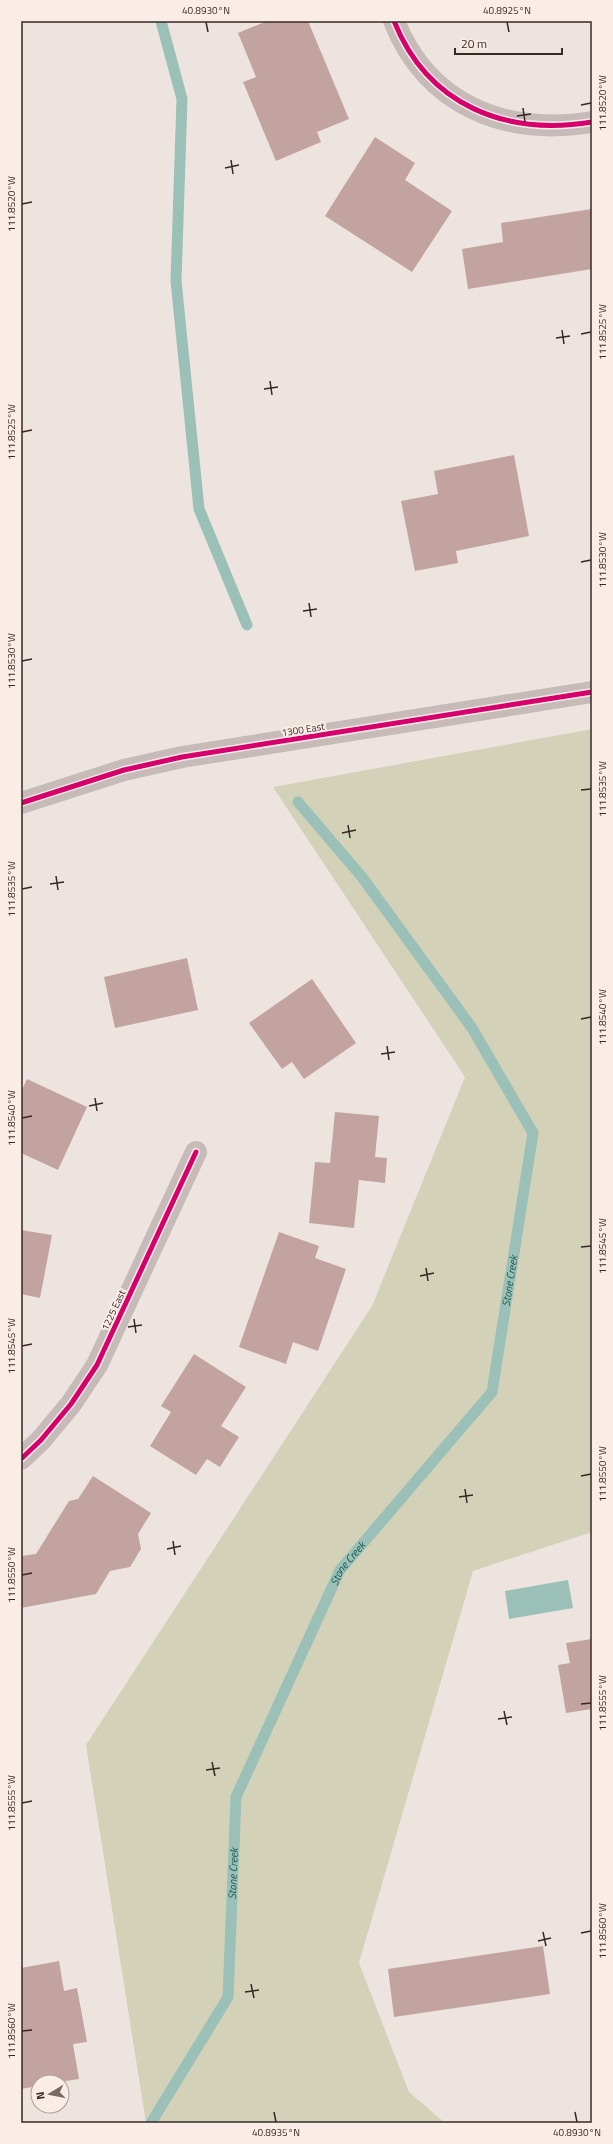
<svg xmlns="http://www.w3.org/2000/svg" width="613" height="2144" font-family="'Titillium Web',sans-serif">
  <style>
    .green { fill: #d3d2b8 }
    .water { fill: #9ac0b8 }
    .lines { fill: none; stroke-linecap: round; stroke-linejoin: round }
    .stream { stroke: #9ac0b8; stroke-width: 11 }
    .building { fill: #c2a3a0 }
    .minor { stroke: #c6bbb8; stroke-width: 22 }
    .cycleway-casing { stroke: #faede6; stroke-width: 8 }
    .cycleway { stroke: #d6006c; stroke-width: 5 }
    .ticks { fill: none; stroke: #372826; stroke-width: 1.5 }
    .labels { text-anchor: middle; stroke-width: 4; stroke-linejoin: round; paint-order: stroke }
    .street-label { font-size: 10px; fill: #372826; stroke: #faede6 }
    .water-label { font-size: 11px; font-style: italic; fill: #1a5a51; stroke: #faede6 }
    .neatline { fill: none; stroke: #372826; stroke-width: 1.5 }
    .ticks-label { font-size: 10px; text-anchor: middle; fill: #372826 }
  </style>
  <rect width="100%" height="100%" fill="#ede4df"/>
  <path class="green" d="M 592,729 L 592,1532 L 473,1571 L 359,1963 L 409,2092 L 445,2123 L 146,2123 L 86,1745 L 372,1306 L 465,1077 L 273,787 Z"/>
  <path class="water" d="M 568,1580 L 573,1608 L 509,1619 L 505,1591 Z"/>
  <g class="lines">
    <g class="stream">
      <path d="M 161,21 L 182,99 L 176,281 L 199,509 L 247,625"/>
      <path id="s1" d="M 151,2123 L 228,1997 L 236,1797 L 340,1570 L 492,1392 L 533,1133 L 472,1028 L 362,877 L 298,802"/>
    </g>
  </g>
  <path class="building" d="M 267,21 L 308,21 L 349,119 L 317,132 L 321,142 L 276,161 L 243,82 L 256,77 L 238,33 Z
    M 375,137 L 415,163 L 405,180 L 452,211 L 412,272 L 325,216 Z
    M 592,209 L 592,269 L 468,289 L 462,249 L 503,242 L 501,223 Z
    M 514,455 L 529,536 L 456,551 L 458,563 L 415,571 L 401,501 L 438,494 L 434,471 Z
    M 187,958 L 198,1010 L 115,1028 L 104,977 Z
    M 312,979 L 356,1043 L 304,1079 L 292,1062 L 282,1069 L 249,1023 Z
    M 27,1079 L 87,1107 L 58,1170 L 21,1153 L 21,1092 Z
    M 335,1112 L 379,1116 L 375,1157 L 387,1158 L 385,1183 L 359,1180 L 354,1228 L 309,1223 L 315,1162 L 330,1163 Z
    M 21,1230 L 52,1235 L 40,1298 L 21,1294 Z
    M 279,1232 L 319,1246 L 315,1258 L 346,1269 L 318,1351 L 293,1342 L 286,1364 L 239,1347 Z
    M 194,1354 L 246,1387 L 221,1426 L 239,1437 L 220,1467 L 207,1459 L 196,1475 L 150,1446 L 171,1412 L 161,1406 Z
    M 93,1476 L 151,1513 L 138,1534 L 141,1549 L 130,1567 L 110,1571 L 96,1594 L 21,1608 L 21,1556 L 36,1554 L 69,1501 L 78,1499 Z
    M 592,1639 L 592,1709 L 566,1713 L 558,1665 L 570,1663 L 566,1643 Z
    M 543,1946 L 550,1994 L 394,2017 L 388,1969 Z
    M 59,1961 L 64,1991 L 77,1988 L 87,2042 L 73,2044 L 79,2079 L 59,2082 L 38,2082 L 38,2086 L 21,2089 L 21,1968 Z"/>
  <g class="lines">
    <path class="minor" d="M 394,21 C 428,106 506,136 592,122
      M 21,803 L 124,770 L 182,757 L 592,692
      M 21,1459 L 41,1440 L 71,1404 L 97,1365 L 196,1152"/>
    <g class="cycleway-casing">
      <path id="cycleway" d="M 394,21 C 428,106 506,136 592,122
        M 21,803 L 124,770 L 182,757 L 592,692
        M 21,1459 L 41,1440 L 71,1404 L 97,1365 L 196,1152"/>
    </g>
    <use href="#cycleway" class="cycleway"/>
  </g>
  <path class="ticks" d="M 206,22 L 208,32M 507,22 L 509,32M 581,105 L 591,103M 523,108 L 525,122M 517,116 L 531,114M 231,160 L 233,174M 225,168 L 239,165M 22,204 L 32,202M 562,330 L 564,344M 581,334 L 591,332M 556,338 L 570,336M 270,381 L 272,395M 264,389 L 278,387M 22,432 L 32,430M 581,562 L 591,560M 309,603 L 311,617M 303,611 L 317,609M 22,661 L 32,659M 581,790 L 591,789M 348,825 L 350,838M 342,833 L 356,830M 56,876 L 58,890M 50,884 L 64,882M 22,889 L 32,887M 581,1019 L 591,1017M 387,1046 L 389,1060M 381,1054 L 395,1052M 95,1098 L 97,1111M 89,1106 L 103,1103M 22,1118 L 32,1116M 581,1247 L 591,1246M 426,1268 L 428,1281M 420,1276 L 434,1273M 134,1319 L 136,1333M 128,1327 L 142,1325M 22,1346 L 32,1344M 581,1476 L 591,1474M 465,1489 L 467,1503M 459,1497 L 473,1495M 173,1541 L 175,1555M 167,1549 L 181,1546M 22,1575 L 32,1573M 581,1704 L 591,1703M 504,1711 L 507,1725M 498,1719 L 512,1717M 212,1762 L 215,1776M 206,1770 L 220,1768M 22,1803 L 32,1801M 543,1932 L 546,1946M 581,1933 L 591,1931M 538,1941 L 551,1938M 251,1984 L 254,1998M 245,1992 L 259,1990M 22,2031 L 32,2030M 274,2112 L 276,2122M 575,2112 L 577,2122"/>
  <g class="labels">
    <g class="street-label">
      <text transform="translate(303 729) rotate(-9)" y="4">1300 East</text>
      <text transform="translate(113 1310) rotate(-65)" y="4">1225 East</text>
    </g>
    <g class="water-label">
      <text dy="4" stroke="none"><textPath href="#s1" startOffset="944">Stone Creek</textPath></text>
      <text dy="4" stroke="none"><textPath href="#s1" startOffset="607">Stone Creek</textPath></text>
      <text dy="4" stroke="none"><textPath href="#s1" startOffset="271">Stone Creek</textPath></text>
    </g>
  </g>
  <rect width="613" height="2144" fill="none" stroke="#faede6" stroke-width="44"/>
  <g transform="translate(50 2094) rotate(260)"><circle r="19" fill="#faede6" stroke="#ac9e99"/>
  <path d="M0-3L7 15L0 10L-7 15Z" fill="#776a67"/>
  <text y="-6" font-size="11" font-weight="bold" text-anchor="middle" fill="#372826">N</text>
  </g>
  <path d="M455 48v6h107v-6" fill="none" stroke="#372826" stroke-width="2"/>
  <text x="461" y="48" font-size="12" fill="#372826" stroke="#faede6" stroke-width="3" paint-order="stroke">20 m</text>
  <rect x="22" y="22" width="569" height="2100" class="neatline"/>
  <g class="ticks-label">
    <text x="206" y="14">40.8930°N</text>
    <text x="507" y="14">40.8925°N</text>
    <text transform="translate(602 103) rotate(-90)" y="4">111.8520°W</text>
    <text transform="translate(11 204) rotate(-90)" y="4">111.8520°W</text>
    <text transform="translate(602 332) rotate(-90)" y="4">111.8525°W</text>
    <text transform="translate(11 432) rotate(-90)" y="4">111.8525°W</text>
    <text transform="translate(602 560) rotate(-90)" y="4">111.8530°W</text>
    <text transform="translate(11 661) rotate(-90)" y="4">111.8530°W</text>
    <text transform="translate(602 789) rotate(-90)" y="4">111.8535°W</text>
    <text transform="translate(11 889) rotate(-90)" y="4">111.8535°W</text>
    <text transform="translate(602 1017) rotate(-90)" y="4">111.8540°W</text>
    <text transform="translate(11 1118) rotate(-90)" y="4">111.8540°W</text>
    <text transform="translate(602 1246) rotate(-90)" y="4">111.8545°W</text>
    <text transform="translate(11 1346) rotate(-90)" y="4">111.8545°W</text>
    <text transform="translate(602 1474) rotate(-90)" y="4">111.8550°W</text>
    <text transform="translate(11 1575) rotate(-90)" y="4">111.8550°W</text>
    <text transform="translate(602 1703) rotate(-90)" y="4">111.8555°W</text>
    <text transform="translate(11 1803) rotate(-90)" y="4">111.8555°W</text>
    <text transform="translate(602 1931) rotate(-90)" y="4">111.8560°W</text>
    <text transform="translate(11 2031) rotate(-90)" y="4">111.8560°W</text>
    <text x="276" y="2136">40.8935°N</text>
    <text x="577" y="2136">40.8930°N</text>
  </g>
</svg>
